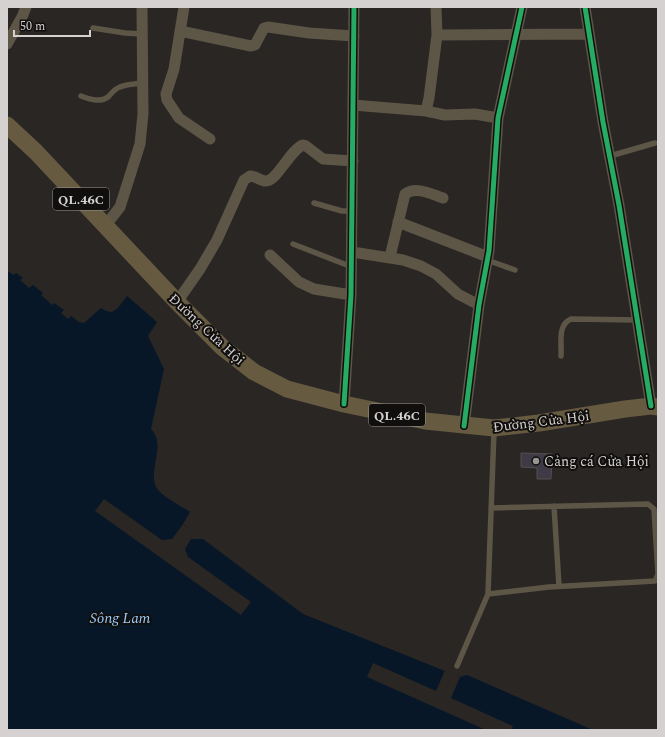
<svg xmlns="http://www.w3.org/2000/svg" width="665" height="737" font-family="Spectral,serif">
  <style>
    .water { fill: #071727 }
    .pier { fill: #292624 }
    .building { fill: #3e3a46; stroke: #525150 }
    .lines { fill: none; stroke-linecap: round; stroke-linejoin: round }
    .lane { stroke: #5d5647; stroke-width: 5.5 }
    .street { stroke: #5d5647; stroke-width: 11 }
    .primary { stroke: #665a41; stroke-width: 17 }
    .cycleway-casing { stroke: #110f0e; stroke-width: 8 }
    .cycleway { stroke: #26ab63; stroke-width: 5 }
    .poi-dot { fill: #989594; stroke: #110f0e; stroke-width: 1.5 }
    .labels { text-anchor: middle; stroke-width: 4; stroke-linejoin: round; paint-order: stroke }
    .shield { fill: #110f0e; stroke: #9a9796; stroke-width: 1 }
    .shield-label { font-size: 13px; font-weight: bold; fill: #d4d1d0 }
    .street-label { font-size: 14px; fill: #d4d1d0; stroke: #110f0e }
    .poi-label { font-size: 14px; fill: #d4d1d0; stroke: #110f0e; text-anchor: start }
    .water-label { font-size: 15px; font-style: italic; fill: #9bcbf8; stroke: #110f0e }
  </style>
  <rect width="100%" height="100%" fill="#292624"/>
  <path class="water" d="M 7,271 L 14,275 L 16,273 L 23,278 L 20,280 L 29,288 L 33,285 L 43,293 L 41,295 L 52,305 L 54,303 L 64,310 L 61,313 L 68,319 L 71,316 L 79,322 L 84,323 L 101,308 L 106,311 L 112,312 L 118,308 L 127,296 L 157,322 L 148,336 L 164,369 L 151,429 C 168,446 144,475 159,491 C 167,499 181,506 190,512 L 183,524 L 303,614 L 460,677 L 467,675 L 593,730 L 7,730 Z"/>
  <path class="pier" d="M 104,499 L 162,540 L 172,539 L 183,524 L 204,539 L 191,539 L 185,549 L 188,557 L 251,602 L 241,615 L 95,511 Z
    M 373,663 L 436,691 L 445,670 L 460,677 L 451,698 L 513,726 L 511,730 L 486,730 L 367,677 Z"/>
  <path class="building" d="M 521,453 L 552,454 L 551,479 L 537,479 L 537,468 L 521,467 Z"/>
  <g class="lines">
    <path class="lane" d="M 93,28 L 125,33 L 142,34
      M 81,96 C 89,99 100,103 108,97 C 112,93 114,89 120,87 C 126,84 135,84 142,83
      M 610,156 L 655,143
      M 314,203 L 342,211 L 352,211
      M 293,244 L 352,267
      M 487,260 L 515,270
      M 561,356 C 562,344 557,325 571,319 L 637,320
      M 554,506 L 559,586
      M 488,594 L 549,587 L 655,581 L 658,574 L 654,509 L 648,504 L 491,508
      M 457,666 L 488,594 L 494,431"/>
    <path class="street" d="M 184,7 L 174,69 L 166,94 L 167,100 L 179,118 L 210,139
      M 585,7 L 603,122 L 619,205 L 651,406
      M 180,31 L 251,46 L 255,45 L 264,28 L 268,27 L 309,33 L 354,36
      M 437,35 L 589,34
      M 7,44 L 22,17 L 26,7
      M 353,105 L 426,111 L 445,115 L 475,114 L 498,118
      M 426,111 L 429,98 L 437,35 L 436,7
      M 398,222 L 488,257
      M 106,225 L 120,207 L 140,144 L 143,114 L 142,7
      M 352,252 L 403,260 L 421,266 L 436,274 L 458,294 L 479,305
      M 270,255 L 299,282 L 314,289 L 351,295
      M 390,257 L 405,194 C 417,186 431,194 443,198
      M 177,302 L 200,269 L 217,240 L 244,180 L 250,176 C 256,176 260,181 266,181 C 277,181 290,150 303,145 L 306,146 L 323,159 L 353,161
      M 344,404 L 351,295 L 354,7
      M 464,426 L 479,305 L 489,251 L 498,118 L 522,7"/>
    <path class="primary" d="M 7,125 L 36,152 L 177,302 L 222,347 L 254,372 L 287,389 L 344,404 L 425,421 L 494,428 L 539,423 L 625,409 L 651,406 L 658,407"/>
    <g class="cycleway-casing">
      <path id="cycleway" d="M 585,7 L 603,122 L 619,205 L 651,406
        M 344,404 L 351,295 L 354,7
        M 464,426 L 479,305 L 489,251 L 498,118 L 522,7"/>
    </g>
    <use href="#cycleway" class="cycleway"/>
  </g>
  <circle class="poi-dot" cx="536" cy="461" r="4"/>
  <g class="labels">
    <g class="shield">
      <rect x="53" y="188" width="56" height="22" rx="3"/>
      <rect x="369" y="404" width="56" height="22" rx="3"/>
    </g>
    <g class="shield-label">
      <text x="81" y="204">QL.46C</text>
      <text x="397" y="420">QL.46C</text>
    </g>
    <g class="street-label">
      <text transform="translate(207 329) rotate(43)" y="5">Đường Cửa Hội</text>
      <text transform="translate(541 421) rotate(-7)" y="5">Đường Cửa Hội</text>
    </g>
    <g class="poi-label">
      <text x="544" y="466">Cảng cá Cửa Hội</text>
    </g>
    <g class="water-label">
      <text x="120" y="623">Sông Lam</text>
    </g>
  </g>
  <rect width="665" height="737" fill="none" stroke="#d4d1d0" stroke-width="16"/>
  <path d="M14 30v6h76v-6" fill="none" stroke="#d4d1d0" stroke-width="2"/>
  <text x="20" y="30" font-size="12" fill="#d4d1d0" stroke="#110f0e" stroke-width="3" paint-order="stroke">50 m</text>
</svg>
